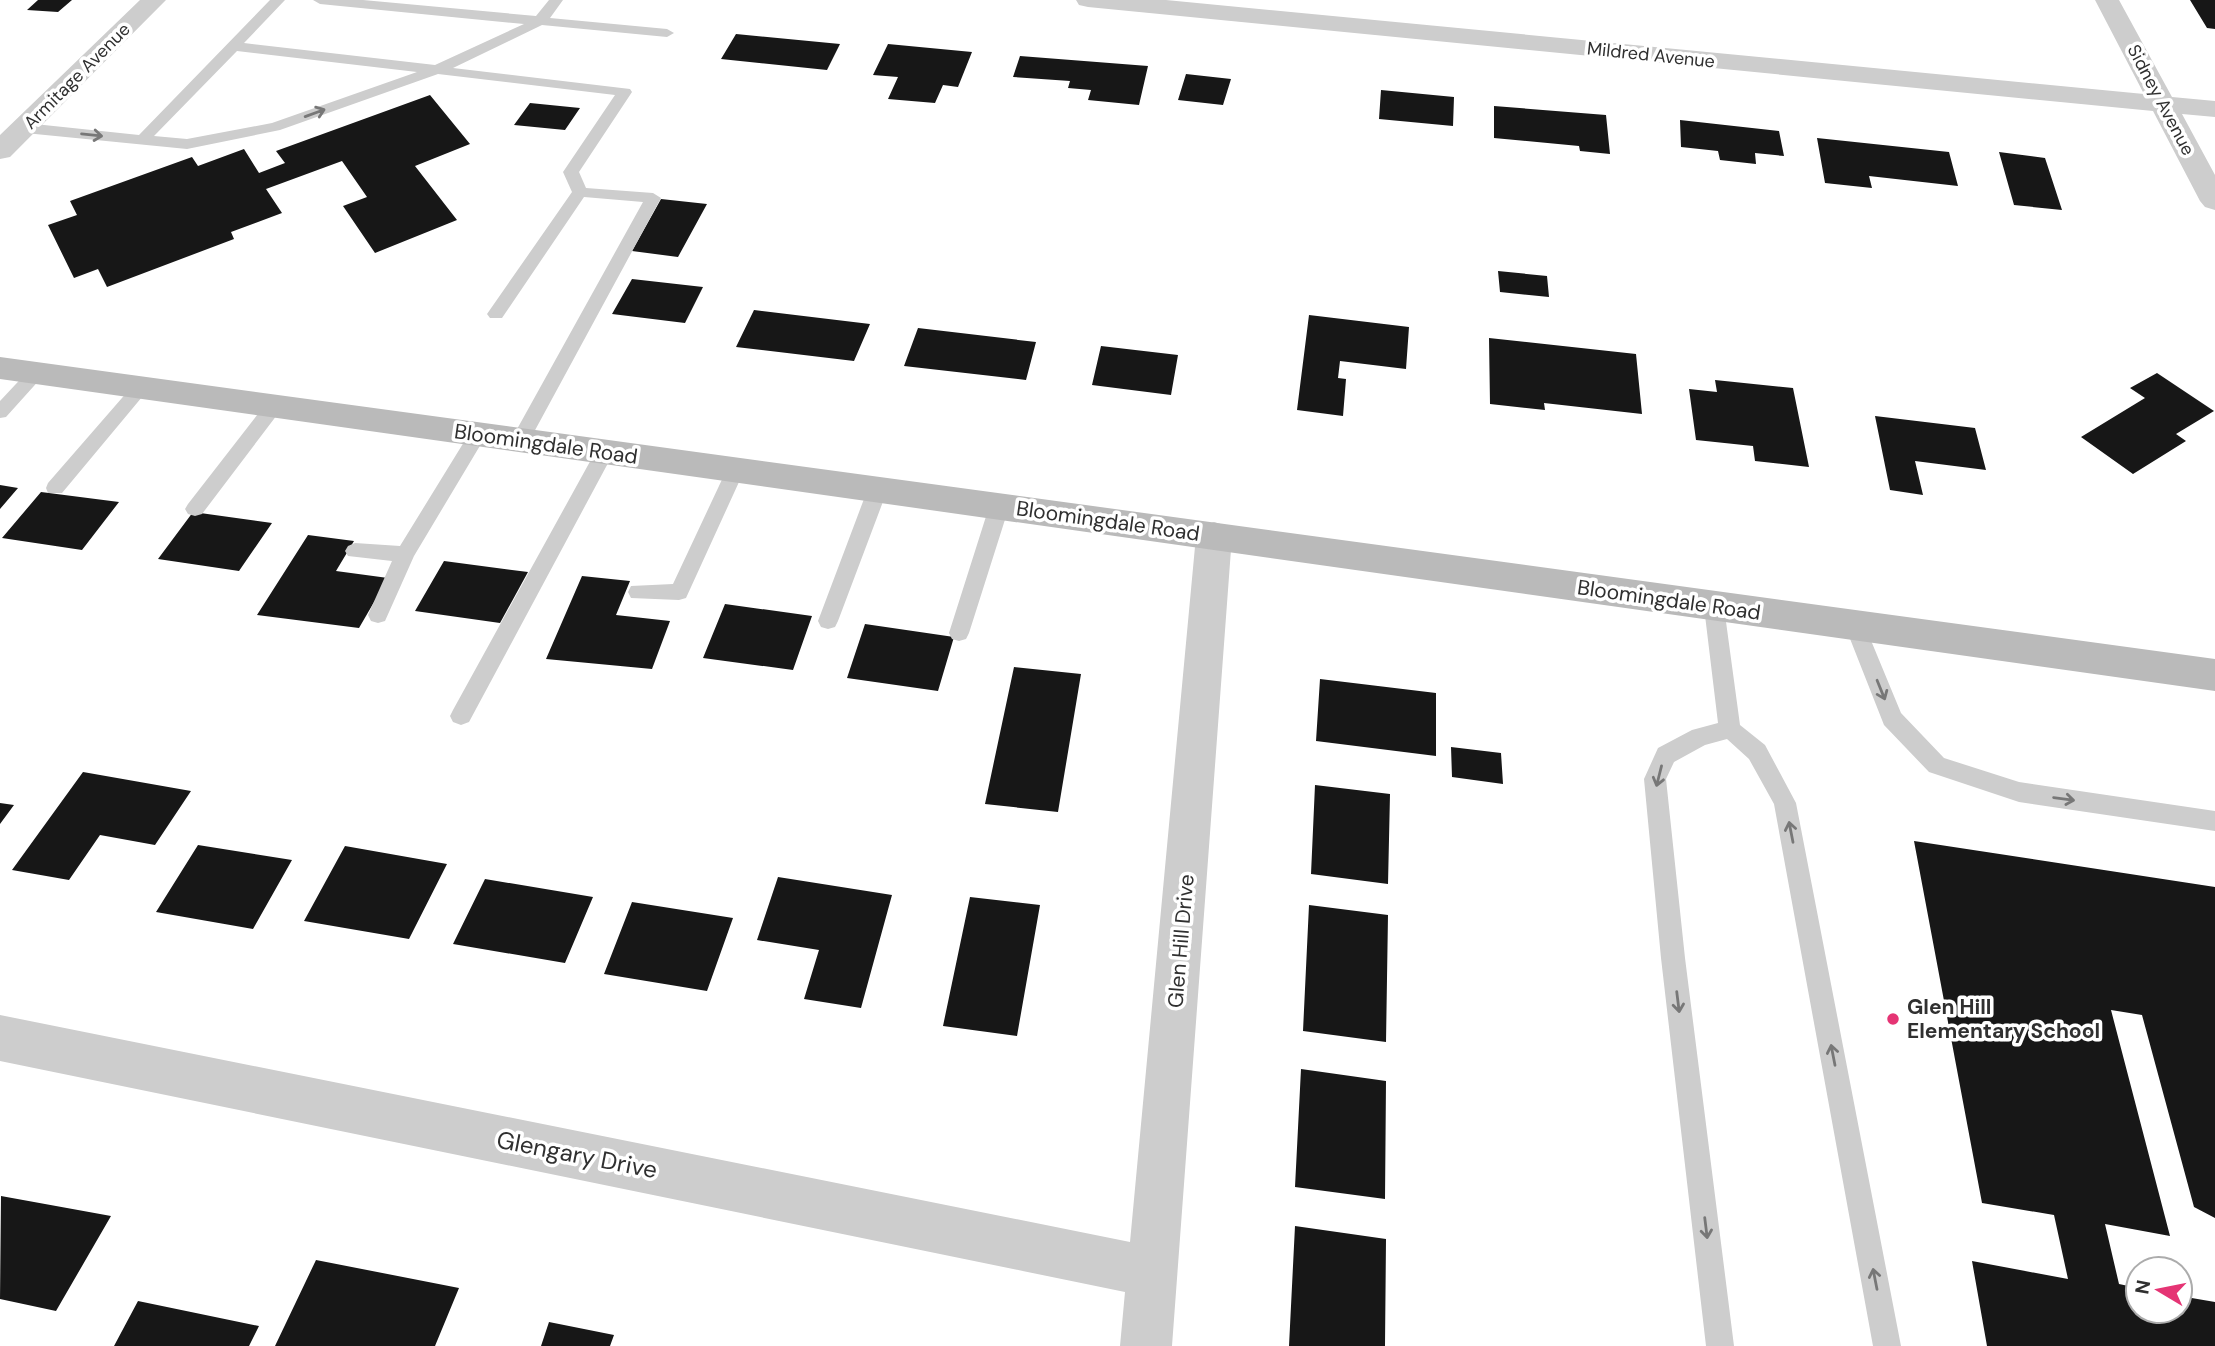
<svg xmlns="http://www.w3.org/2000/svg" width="2215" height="1346" font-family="'DM Sans',sans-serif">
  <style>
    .building { fill: #171717 }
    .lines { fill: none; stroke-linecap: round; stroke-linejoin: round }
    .service { fill: #cdcdcd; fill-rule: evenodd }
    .minor { fill: #cdcdcd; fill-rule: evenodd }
    .secondary { fill: #bababa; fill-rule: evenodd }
    .oneway { stroke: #777 }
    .poi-dot { fill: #e53474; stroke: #fff; stroke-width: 2.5 }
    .labels { text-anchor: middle; stroke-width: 7; stroke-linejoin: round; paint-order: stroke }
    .far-street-label { font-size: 18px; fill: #303030; stroke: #fff }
    .street-label { font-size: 21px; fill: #303030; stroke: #fff }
    .poi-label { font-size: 21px; font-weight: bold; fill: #303030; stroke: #fff; text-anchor: start }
    .near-street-label { font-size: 24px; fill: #303030; stroke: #fff }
  </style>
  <rect width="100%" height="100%" fill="#fff"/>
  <path class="building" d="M 38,0 L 72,0 L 58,12 L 27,10 Z
    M 2190,0 L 2215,0 L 2215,29 L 2207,28 Z
    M 736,34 L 840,44 L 827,70 L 721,59 Z
    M 888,44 L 972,52 L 958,87 L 943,85 L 935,103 L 888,99 L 898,77 L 873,75 Z
    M 1020,56 L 1148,66 L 1139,105 L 1088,100 L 1091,90 L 1068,88 L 1070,81 L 1013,77 Z
    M 1186,74 L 1231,79 L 1223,105 L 1178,100 Z
    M 1381,90 L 1454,97 L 1453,126 L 1379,119 Z
    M 430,95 L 470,144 L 415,166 L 457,220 L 375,253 L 343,206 L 367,197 L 342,161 L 266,189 L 282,213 L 231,232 L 234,239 L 107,287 L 98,269 L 74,278 L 48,225 L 77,215 L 70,201 L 192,157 L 198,166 L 244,149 L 259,173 L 285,163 L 276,151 Z
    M 530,103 L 580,108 L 565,130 L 514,125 Z
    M 1494,106 L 1606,115 L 1610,154 L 1580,151 L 1579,146 L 1494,138 Z
    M 1680,120 L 1779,131 L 1784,156 L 1755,153 L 1756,164 L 1720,160 L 1718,151 L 1681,147 Z
    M 1817,138 L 1949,152 L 1958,186 L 1869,176 L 1872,188 L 1825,183 Z
    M 1999,152 L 2045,158 L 2062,210 L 2014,205 Z
    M 661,199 L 707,204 L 678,257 L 632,251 Z
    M 1498,271 L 1547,276 L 1549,297 L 1500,292 Z
    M 632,279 L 703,287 L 685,323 L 612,314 Z
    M 754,310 L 870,324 L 854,361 L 736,347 Z
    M 1309,315 L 1409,327 L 1406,369 L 1340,361 L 1338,378 L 1346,379 L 1343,416 L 1297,410 Z
    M 918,328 L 1036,342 L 1026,380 L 904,366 Z
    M 1489,338 L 1636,354 L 1642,414 L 1544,403 L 1545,410 L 1490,404 Z
    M 1101,346 L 1178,355 L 1171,395 L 1092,385 Z
    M 2157,373 L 2214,411 L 2176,434 L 2186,441 L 2133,474 L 2081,437 L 2145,398 L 2130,388 Z
    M 1715,380 L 1793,388 L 1809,467 L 1755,461 L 1753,446 L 1696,440 L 1689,389 L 1717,392 Z
    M 1875,416 L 1975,428 L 1986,470 L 1915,461 L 1923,495 L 1890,490 Z
    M 0,485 L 18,488 L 0,509 Z
    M 41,492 L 119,502 L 82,550 L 2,538 Z
    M 193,512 L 272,523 L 239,571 L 158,559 Z
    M 308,535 L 354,541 L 336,571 L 388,578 L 359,628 L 257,615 Z
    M 444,561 L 528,572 L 500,623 L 415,611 Z
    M 582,576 L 630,581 L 616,615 L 670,621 L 652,669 L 546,659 Z
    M 725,604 L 812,616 L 793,670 L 703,658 Z
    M 865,624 L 954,637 L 938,691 L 847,678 Z
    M 1014,667 L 1081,674 L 1058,812 L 985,804 Z
    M 1320,679 L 1436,693 L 1436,756 L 1316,741 Z
    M 1451,747 L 1501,753 L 1503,784 L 1452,777 Z
    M 83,772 L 191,791 L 155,845 L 100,835 L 69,880 L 12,870 Z
    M 1315,785 L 1390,794 L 1388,884 L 1311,874 Z
    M 0,803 L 14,805 L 0,824 Z
    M 1914,841 L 2215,887 L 2215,1218 L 2194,1207 L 2142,1015 L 2111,1010 L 2170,1236 L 2105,1224 L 2119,1284 L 2138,1288 L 2138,1311 L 2180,1311 L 2180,1296 L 2215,1302 L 2215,1346 L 1987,1346 L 1972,1261 L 2068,1279 L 2054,1215 L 1982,1203 Z
    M 198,845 L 292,860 L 253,929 L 156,912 Z
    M 345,846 L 447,864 L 409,939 L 304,921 Z
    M 778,877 L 892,895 L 861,1008 L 804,999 L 819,950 L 757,940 Z
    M 485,879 L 593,897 L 565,963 L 453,944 Z
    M 970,897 L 1040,905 L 1017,1036 L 943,1026 Z
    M 632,902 L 733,918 L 707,991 L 604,974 Z
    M 1309,905 L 1388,915 L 1386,1042 L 1303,1031 Z
    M 1301,1069 L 1386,1081 L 1385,1199 L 1295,1187 Z
    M 1,1196 L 111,1216 L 56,1311 L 0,1299 Z
    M 1295,1226 L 1386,1239 L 1385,1346 L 1289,1346 Z
    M 316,1260 L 459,1288 L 435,1346 L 275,1346 Z
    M 138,1301 L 259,1326 L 249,1346 L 114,1346 Z
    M 549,1322 L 614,1335 L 610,1346 L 541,1346 Z"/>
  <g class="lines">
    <path class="service" d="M 270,0 L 285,0 L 244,43 L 435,65 L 524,24 L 320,4 L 313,0 L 363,0 L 536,16 L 549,0 L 563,0 L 550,18 L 667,29 L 674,33 L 667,37 L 542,25 L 453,68 L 630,89 L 632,92 L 579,172 L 586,188 L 653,193 L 661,198 L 527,445 L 513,445 L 511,440 L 643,202 L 584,197 L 502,318 L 490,318 L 487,314 L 572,192 L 563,172 L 615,95 L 438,74 L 280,130 L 187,149 L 25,133 L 17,128 L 25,123 L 139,135 ZM 237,51 L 417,72 L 272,123 L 187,139 L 154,136 Z
      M 36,367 L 42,369 L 45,373 L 42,377 L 6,417 L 0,418 L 0,401 L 30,369 Z
      M 141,381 L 147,383 L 150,387 L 147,391 L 62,493 L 48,493 L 46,488 L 48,483 L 135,383 Z
      M 274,400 L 280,401 L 283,406 L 280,411 L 202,514 L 195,516 L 188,514 L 185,509 L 188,504 L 268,401 Z
      M 478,427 L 484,429 L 487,434 L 414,556 L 385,621 L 378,623 L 371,621 L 368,615 L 392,561 L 348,556 L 345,551 L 348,546 L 355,543 L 400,546 L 472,429 Z
      M 605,445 L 612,447 L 614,452 L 469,722 L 461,725 L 453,722 L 450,716 L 453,710 L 598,447 Z
      M 735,464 L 742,466 L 744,471 L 686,598 L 679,600 L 631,598 L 628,592 L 631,586 L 673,584 L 726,471 L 728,466 Z
      M 877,484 L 884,486 L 887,491 L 838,621 L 835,627 L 828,629 L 821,627 L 818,621 L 867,491 L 870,486 Z
      M 999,500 L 1006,502 L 1009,507 L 969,633 L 966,639 L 959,641 L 952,639 L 949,633 L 989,507 L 992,502 Z
      M 1714,599 L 1721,601 L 1724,607 L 1740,725 L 1765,745 L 1796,803 L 1901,1346 L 1873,1346 L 1774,804 L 1749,759 L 1727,739 L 1705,745 L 1674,762 L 1666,779 L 1685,958 L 1734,1346 L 1706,1346 L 1661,958 L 1644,779 L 1658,748 L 1692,730 L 1718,723 L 1704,607 L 1707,601 Z
      M 1855,618 L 1862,620 L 1865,626 L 1901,713 L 1944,758 L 2019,782 L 2215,811 L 2215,831 L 2019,802 L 1929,772 L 1884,725 L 1845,626 L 1848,620 Z"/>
    <path class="minor" d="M 140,0 L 166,0 L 10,157 L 0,159 L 0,135 Z
      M 1076,0 L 1166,0 L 2144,94 L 2095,0 L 2119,0 L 2172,97 L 2215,101 L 2215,117 L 2182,114 L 2215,175 L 2215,210 L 2205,207 L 2200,201 L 2153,111 L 1088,7 L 1079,5 Z
      M 1214,522 L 1227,526 L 1232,536 L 1172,1346 L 1120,1346 L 1125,1292 L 0,1061 L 0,1015 L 1130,1242 L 1196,536 L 1201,526 Z"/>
    <path class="secondary" d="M 0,357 L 2215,659 L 2215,691 L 0,379 Z"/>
  </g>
  <defs><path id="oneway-shaft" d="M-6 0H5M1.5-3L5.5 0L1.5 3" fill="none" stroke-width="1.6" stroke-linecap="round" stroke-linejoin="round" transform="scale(1.75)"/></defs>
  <g class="oneway">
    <use href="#oneway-shaft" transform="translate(315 113) rotate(-20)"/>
    <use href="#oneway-shaft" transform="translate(92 135) rotate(6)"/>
    <use href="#oneway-shaft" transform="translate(1881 690) rotate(68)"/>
    <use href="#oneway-shaft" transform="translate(1659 776) rotate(104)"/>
    <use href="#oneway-shaft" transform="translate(2064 799) rotate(8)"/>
    <use href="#oneway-shaft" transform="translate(1791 832) rotate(-101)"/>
    <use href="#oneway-shaft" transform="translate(1678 1002) rotate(83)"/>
    <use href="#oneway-shaft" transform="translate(1833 1055) rotate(-101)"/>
    <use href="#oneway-shaft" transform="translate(1706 1228) rotate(83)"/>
    <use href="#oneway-shaft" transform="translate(1875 1279) rotate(-101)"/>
  </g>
  <circle class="poi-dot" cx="1893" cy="1019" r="7"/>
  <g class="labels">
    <g class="far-street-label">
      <text transform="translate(1651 55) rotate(6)" y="6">Mildred Avenue</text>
      <text transform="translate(77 76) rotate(-45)" y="6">Armitage Avenue</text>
      <text transform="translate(2161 100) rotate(62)" y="6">Sidney Avenue</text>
    </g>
    <g class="street-label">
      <text transform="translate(546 444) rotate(8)" y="7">Bloomingdale Road</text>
      <text transform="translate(1108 521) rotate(8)" y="7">Bloomingdale Road</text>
      <text transform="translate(1669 600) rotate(8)" y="7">Bloomingdale Road</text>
      <text transform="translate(1181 941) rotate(-85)" y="7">Glen Hill Drive</text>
    </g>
    <g class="poi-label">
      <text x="1907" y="1014">Glen Hill<tspan x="1907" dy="24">Elementary School</tspan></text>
    </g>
    <g class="near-street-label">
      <text transform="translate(577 1155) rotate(11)" y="8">Glengary Drive</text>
    </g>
  </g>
  <g transform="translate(2159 1290) rotate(280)"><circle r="33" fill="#ffffff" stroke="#acacac" stroke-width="2"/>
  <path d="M0-5L12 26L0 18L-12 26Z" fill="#e53474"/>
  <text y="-10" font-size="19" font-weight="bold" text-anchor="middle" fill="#303030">N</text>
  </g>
</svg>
